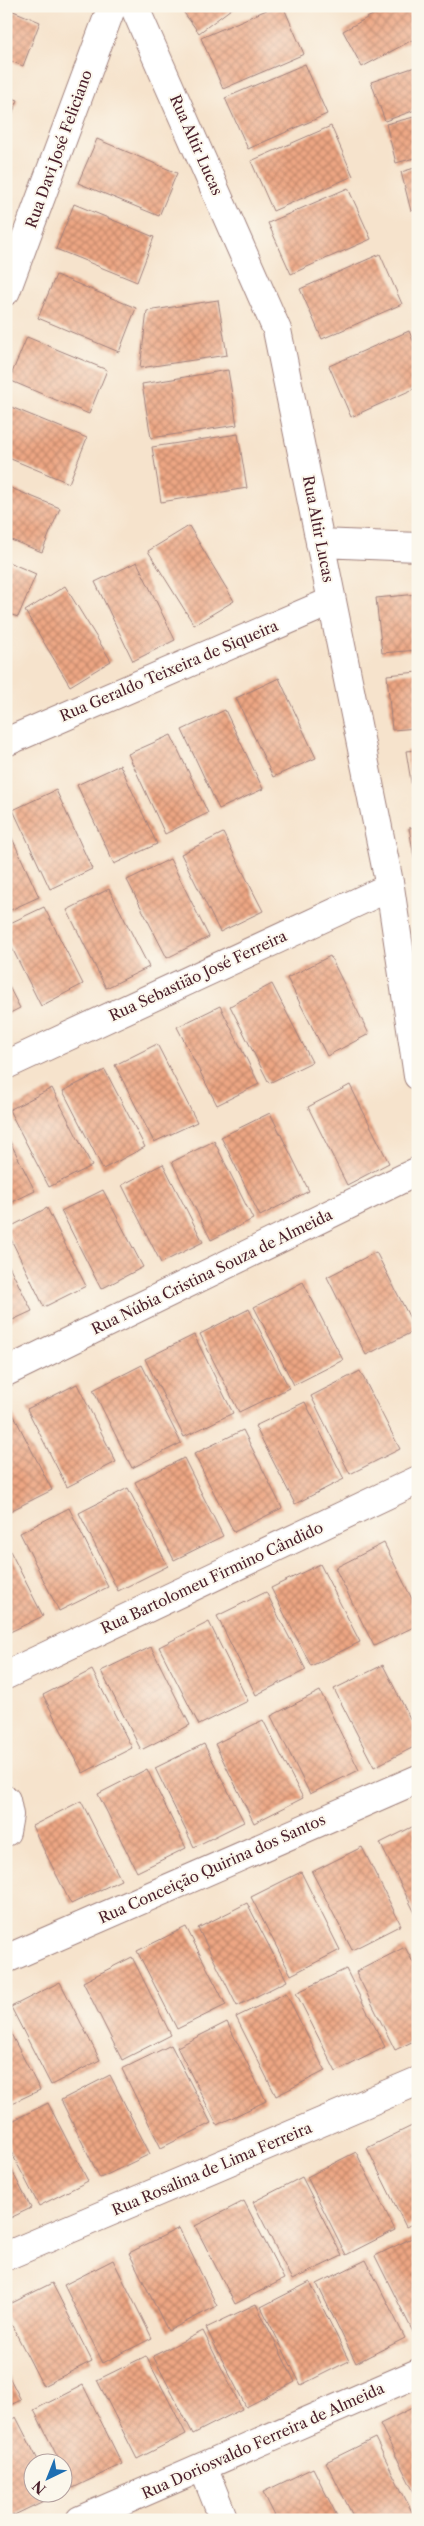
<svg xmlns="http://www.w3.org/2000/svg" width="424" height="2526" font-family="'Libre Caslon Text',serif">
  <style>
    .building { fill: url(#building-cross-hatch) }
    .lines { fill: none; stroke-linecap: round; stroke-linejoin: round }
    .minor-casing { stroke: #a0817c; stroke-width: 30 }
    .minor { stroke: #fff; stroke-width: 28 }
    .labels { text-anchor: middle; stroke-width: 4; stroke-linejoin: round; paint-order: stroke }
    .street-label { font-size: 15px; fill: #4a1f2b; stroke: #fbf7ec }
  </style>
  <defs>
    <pattern id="building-cross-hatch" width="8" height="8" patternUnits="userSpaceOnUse" patternTransform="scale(1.25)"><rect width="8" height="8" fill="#eda683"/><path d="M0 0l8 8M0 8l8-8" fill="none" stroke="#c2876b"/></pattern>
  </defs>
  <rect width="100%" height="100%" fill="#fbf7ec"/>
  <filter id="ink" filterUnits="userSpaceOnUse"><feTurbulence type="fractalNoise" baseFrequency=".02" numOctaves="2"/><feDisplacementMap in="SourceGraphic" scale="10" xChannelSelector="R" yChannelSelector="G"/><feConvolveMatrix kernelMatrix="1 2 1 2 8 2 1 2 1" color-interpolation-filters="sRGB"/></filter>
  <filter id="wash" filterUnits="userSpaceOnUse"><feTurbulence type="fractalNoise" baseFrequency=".0096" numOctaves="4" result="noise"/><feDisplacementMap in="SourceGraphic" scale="20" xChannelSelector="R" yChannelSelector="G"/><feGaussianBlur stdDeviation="1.12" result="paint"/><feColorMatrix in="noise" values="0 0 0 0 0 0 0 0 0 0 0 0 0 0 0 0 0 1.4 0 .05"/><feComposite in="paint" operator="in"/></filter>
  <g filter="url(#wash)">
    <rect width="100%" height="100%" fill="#f6e3cc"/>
    <g id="blocks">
      <path class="building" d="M 179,6 L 235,6 L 199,33 Z
        M 276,6 L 283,6 L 304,54 L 223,89 L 201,38 Z
        M 389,6 L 418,6 L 418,37 L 362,67 L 343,31 Z
        M 6,8 L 40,22 L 23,66 L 6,59 Z
        M 305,64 L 327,114 L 248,149 L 225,98 Z
        M 418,66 L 418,109 L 385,121 L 371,82 Z
        M 6,96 L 18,100 L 6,128 Z
        M 418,116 L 418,157 L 396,163 L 386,124 Z
        M 331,126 L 353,176 L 273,211 L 251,161 Z
        M 97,139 L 177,173 L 159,216 L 78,183 Z
        M 418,167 L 418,209 L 411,211 L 401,172 Z
        M 348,188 L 371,239 L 291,274 L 268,223 Z
        M 74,204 L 154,237 L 137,282 L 56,249 Z
        M 380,254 L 402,304 L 322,339 L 300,289 Z
        M 56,275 L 136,308 L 119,352 L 38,318 Z
        M 218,300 L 227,355 L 140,368 L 147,311 Z
        M 409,331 L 418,352 L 418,387 L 351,417 L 329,366 Z
        M 27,337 L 107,370 L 89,414 L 9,380 Z
        M 228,370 L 237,425 L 151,438 L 142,384 Z
        M 6,405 L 87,438 L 69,483 L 6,457 Z
        M 238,434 L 247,488 L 161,502 L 152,447 Z
        M 6,486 L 60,508 L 42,552 L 6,538 Z
        M 189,526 L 234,601 L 194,625 L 148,551 Z
        M 6,561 L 36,574 L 18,617 L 6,613 Z
        M 137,562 L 175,640 L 133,661 L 95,582 Z
        M 65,586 L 111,661 L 70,686 L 25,611 Z
        M 418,594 L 418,650 L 382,653 L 376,598 Z
        M 418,672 L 418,728 L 392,730 L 387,675 Z
        M 279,678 L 316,758 L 273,777 L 236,698 Z
        M 225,710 L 263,789 L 219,809 L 182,730 Z
        M 171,735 L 208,813 L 165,834 L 128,754 Z
        M 418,750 L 418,806 L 415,806 L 406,751 Z
        M 120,765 L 157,844 L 114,864 L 77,785 Z
        M 56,790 L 92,869 L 50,889 L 13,810 Z
        M 6,825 L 39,897 L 6,912 Z
        M 418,827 L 418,875 L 417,875 L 409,828 Z
        M 223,833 L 263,911 L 220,932 L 181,854 Z
        M 170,859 L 209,937 L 167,958 L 127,880 Z
        M 109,889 L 149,967 L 106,988 L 67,910 Z
        M 44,907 L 83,984 L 41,1006 L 6,936 L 6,925 Z
        M 330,956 L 369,1034 L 327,1056 L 287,978 Z
        M 6,981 L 20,1008 L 6,1015 Z
        M 272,984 L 312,1062 L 269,1083 L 230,1006 Z
        M 220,1006 L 259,1084 L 217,1105 L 177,1027 Z
        M 157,1044 L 197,1122 L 154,1142 L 115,1065 Z
        M 105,1070 L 145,1147 L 103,1169 L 63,1091 Z
        M 350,1085 L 389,1163 L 347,1185 L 308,1107 Z
        M 52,1088 L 92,1166 L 49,1187 L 9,1110 Z
        M 270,1113 L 309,1191 L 260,1216 L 221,1137 Z
        M 6,1134 L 35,1191 L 6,1205 Z
        M 214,1141 L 253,1219 L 211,1240 L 172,1162 Z
        M 163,1164 L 203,1242 L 161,1263 L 122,1185 Z
        M 103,1190 L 143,1267 L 101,1289 L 61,1211 Z
        M 47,1208 L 86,1286 L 44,1307 L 6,1229 Z
        M 376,1252 L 416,1330 L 366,1355 L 327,1277 Z
        M 6,1260 L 32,1311 L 6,1323 Z
        M 303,1282 L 343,1360 L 294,1385 L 254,1307 Z
        M 249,1309 L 289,1388 L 239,1412 L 200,1334 Z
        M 194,1335 L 233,1413 L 184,1437 L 145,1359 Z
        M 142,1365 L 181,1443 L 132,1468 L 93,1390 Z
        M 360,1371 L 400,1449 L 350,1474 L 311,1396 Z
        M 77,1384 L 116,1462 L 67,1487 L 27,1409 Z
        M 305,1402 L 344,1479 L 295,1504 L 255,1426 Z
        M 12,1412 L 52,1490 L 6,1513 L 6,1415 Z
        M 243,1430 L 282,1508 L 234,1532 L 194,1454 Z
        M 184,1458 L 223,1536 L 174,1560 L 135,1482 Z
        M 128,1488 L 168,1566 L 118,1591 L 79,1513 Z
        M 69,1508 L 108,1587 L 59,1611 L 20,1533 Z
        M 6,1543 L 43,1616 L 6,1634 Z
        M 384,1543 L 418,1611 L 418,1625 L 374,1646 L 335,1568 Z
        M 320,1564 L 360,1642 L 311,1666 L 271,1588 Z
        M 266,1592 L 306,1670 L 256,1695 L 217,1616 Z
        M 209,1622 L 248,1701 L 199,1725 L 159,1647 Z
        M 151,1647 L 190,1725 L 141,1750 L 101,1671 Z
        M 383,1665 L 418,1734 L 418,1745 L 374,1767 L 334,1689 Z
        M 92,1670 L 132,1748 L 83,1773 L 43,1695 Z
        M 320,1691 L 359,1770 L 310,1794 L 271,1716 Z
        M 263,1720 L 303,1798 L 254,1823 L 215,1744 Z
        M 204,1744 L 244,1822 L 194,1847 L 155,1768 Z
        M 147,1769 L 186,1848 L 137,1872 L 98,1794 Z
        M 81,1801 L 121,1880 L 71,1904 L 32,1826 Z
        M 418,1824 L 418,1919 L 380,1843 Z
        M 362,1847 L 401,1925 L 352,1950 L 312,1872 Z
        M 301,1872 L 340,1950 L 291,1975 L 251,1897 Z
        M 247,1903 L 287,1981 L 237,2006 L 198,1928 Z
        M 186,1927 L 226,2005 L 177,2029 L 137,1951 Z
        M 405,1947 L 418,1972 L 418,2039 L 395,2050 L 356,1972 Z
        M 132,1957 L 171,2035 L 122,2060 L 83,1982 Z
        M 346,1969 L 385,2047 L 336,2072 L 296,1993 Z
        M 60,1982 L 100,2060 L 51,2085 L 11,2007 Z
        M 286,1993 L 325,2071 L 276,2096 L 236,2017 Z
        M 227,2022 L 266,2101 L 217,2125 L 177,2047 Z
        M 6,2024 L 40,2090 L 6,2106 Z
        M 171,2045 L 211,2123 L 161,2148 L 122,2069 Z
        M 110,2075 L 150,2154 L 100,2178 L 61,2100 Z
        M 48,2103 L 88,2181 L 39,2206 L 6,2142 L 6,2124 Z
        M 416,2124 L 418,2221 L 406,2227 L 367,2148 Z
        M 356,2152 L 395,2230 L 346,2255 L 307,2177 Z
        M 6,2159 L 31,2208 L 6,2220 Z
        M 302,2177 L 342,2256 L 292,2280 L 253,2202 Z
        M 244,2201 L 284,2279 L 235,2304 L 195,2226 Z
        M 179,2228 L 217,2306 L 168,2331 L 129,2253 Z
        M 418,2235 L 418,2333 L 414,2334 L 375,2256 Z
        M 113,2260 L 152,2338 L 103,2363 L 64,2285 Z
        M 366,2260 L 405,2338 L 356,2363 L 317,2284 Z
        M 310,2282 L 349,2361 L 301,2385 L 261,2307 Z
        M 52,2283 L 92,2361 L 43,2386 L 6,2314 L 6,2306 Z
        M 256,2304 L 295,2382 L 246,2407 L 206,2328 Z
        M 203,2331 L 242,2409 L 193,2434 L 153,2356 Z
        M 146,2356 L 186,2434 L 137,2459 L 97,2380 Z
        M 6,2371 L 21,2400 L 6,2407 Z
        M 83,2385 L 122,2464 L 73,2488 L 34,2410 Z
        M 418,2405 L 418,2500 L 380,2424 Z
        M 16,2417 L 40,2464 L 32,2464 L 32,2494 L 58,2494 L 6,2519 L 6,2422 Z
        M 375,2438 L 414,2516 L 407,2520 L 355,2520 L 326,2462 Z
        M 313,2468 L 339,2520 L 277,2520 L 263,2492 Z"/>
    </g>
  </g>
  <g filter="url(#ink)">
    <use href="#blocks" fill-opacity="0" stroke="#a0817c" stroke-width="1"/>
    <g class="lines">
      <g class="minor-casing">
        <path id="minor" d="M 134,6 L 277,330 L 390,887 L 418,1076
          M 6,291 L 112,6
          M 320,543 L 418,547
          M 6,742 L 332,601
          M 6,1065 L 390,887
          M 6,1372 L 418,1171
          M 6,1675 L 418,1480
          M 6,1800 L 9,1815 L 6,1832
          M 6,1959 L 418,1779
          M 6,2256 L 418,2081
          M 203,2467 L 224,2520
          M 80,2520 L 418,2373"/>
      </g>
      <use href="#minor" class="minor"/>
    </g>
  </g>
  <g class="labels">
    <g class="street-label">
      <text transform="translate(196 145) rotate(66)" y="5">Rua Altir Lucas</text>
      <text transform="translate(59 149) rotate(-70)" y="5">Rua Davi José Feliciano</text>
      <text transform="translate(318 529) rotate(79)" y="5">Rua Altir Lucas</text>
      <text transform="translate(169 671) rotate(-23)" y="5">Rua Geraldo Teixeira de Siqueira</text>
      <text transform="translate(198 976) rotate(-25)" y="5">Rua Sebastião José Ferreira</text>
      <text transform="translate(212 1272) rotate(-26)" y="5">Rua Núbia Cristina Souza de Almeida</text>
      <text transform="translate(212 1578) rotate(-25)" y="5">Rua Bartolomeu Firmino Cândido</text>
      <text transform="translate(212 1869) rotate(-24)" y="5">Rua Conceição Quirina dos Santos</text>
      <text transform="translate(212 2169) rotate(-23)" y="5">Rua Rosalina de Lima Ferreira</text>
      <text transform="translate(263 2441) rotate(-24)" y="5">Rua Doriosvaldo Ferreira de Almeida</text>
    </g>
  </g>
  <rect width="424" height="2526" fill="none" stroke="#fbf7ec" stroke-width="25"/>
  <g transform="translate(48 2478) rotate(223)"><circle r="24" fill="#fbf7ec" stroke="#b4a19f"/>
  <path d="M0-4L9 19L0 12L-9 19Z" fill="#1f6fb2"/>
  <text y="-8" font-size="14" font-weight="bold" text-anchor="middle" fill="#4a1f2b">N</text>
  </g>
</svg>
